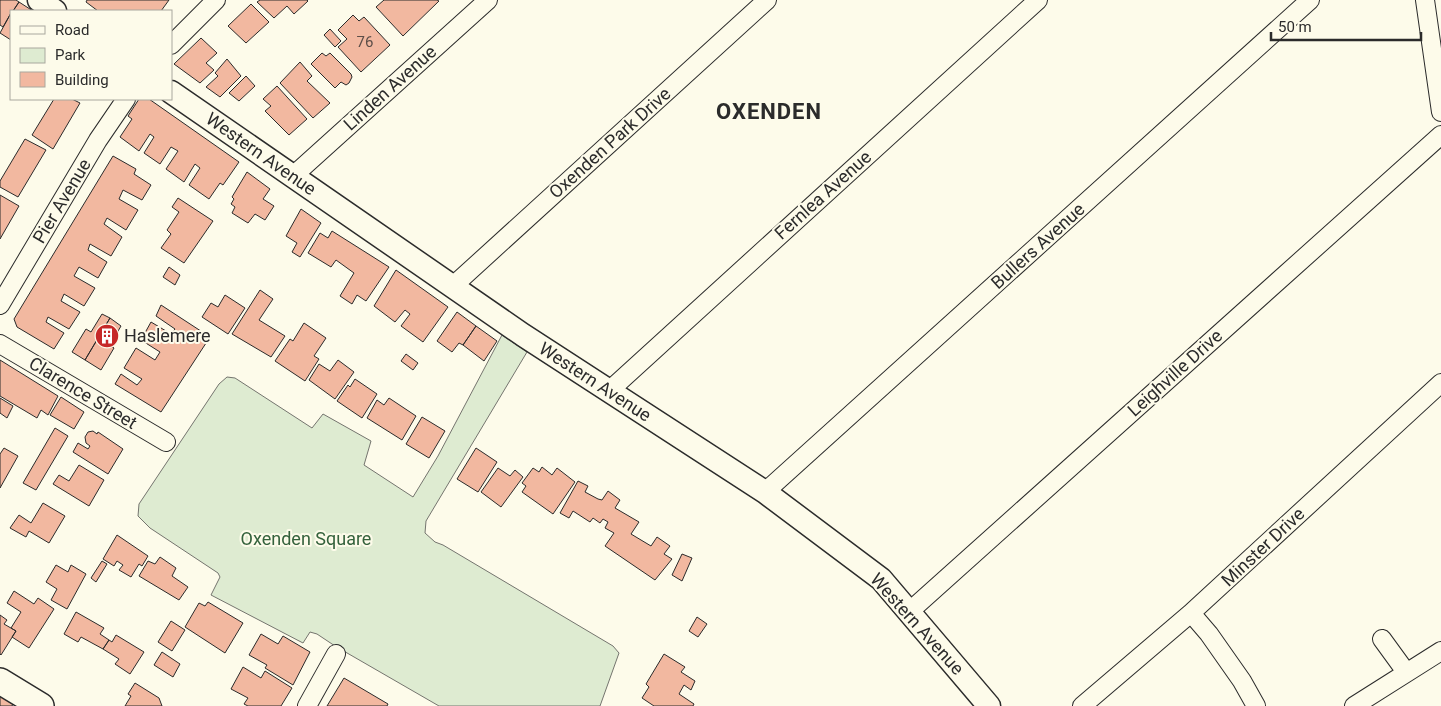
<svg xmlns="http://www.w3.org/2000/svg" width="1441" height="706" font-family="Roboto,sans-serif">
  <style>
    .green { fill: #deebd1; stroke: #74746e }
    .building { fill: #f2b8a0; stroke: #2b2b2b }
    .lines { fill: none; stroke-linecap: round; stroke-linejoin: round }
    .minor-casing { stroke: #2b2b2b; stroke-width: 20 }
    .tertiary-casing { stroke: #2b2b2b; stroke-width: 25 }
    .secondary-casing { stroke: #2b2b2b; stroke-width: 28 }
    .minor { stroke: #fdfbea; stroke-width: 18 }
    .tertiary { stroke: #fdfbea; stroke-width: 22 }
    .secondary { stroke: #fdfbea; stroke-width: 25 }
    .labels { text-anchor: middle; stroke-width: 4; stroke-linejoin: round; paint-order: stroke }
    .number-label { font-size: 15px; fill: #5d4e48 }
    .street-label { font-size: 18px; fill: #2b2b2b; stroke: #fdfbea }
    .poi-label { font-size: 18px; fill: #2b2b2b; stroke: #fdfbea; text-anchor: start }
    .park-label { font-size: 18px; fill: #34623c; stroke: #fdfbea }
    .district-label { font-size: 22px; font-weight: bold; letter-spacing: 1px; fill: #2b2b2b; stroke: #fdfbea }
  </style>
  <rect width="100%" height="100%" fill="#fdfbea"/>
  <path class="green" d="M 502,335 L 527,352 L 426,521 L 425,533 L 435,542 L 443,545 L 613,646 L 619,653 L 600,706 L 439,706 L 335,646 L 317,634 L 310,632 L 303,643 L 211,595 L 220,577 L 218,573 L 150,528 L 138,516 L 139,504 L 219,384 L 227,377 L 235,378 L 312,428 L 323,414 L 371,441 L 364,465 L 413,497 L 438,456 Z"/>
  <path class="building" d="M 0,0 L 16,0 L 19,2 L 13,11 L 11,11 L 11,13 L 3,27 L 0,25 Z
    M 87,0 L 169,0 L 161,11 L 98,11 L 86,2 Z
    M 260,0 L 307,0 L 308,1 L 294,14 L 287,6 L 274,18 L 257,2 Z
    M 384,0 L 437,0 L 439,1 L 403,36 L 376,7 Z
    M 19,2 L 33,11 L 13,11 Z
    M 251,4 L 269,22 L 246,43 L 228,26 Z
    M 11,13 L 11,40 L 0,33 Z
    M 353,15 L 359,21 L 364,17 L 390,45 L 361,72 L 338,47 L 347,39 L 338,30 Z
    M 330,29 L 341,41 L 335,47 L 324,35 Z
    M 201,38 L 217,53 L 206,63 L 214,70 L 200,83 L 174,64 Z
    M 322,53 L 326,56 L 330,53 L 351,74 L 352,77 L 349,83 L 346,85 L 341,82 L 335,88 L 311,64 Z
    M 227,59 L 241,76 L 220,97 L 206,87 L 218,76 L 215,73 Z
    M 300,62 L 312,76 L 307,81 L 330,103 L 313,118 L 280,83 Z
    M 246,76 L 255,86 L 239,101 L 229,93 Z
    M 277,86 L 307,119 L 289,135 L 265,111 L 271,106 L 263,99 Z
    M 54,99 L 72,99 L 80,103 L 53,149 L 32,135 Z
    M 139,99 L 149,99 L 239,162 L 223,185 L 220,183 L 209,199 L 189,185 L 200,168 L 195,164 L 184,182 L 166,169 L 178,151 L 171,147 L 160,164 L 144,153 L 154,137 L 150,134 L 139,151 L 120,137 L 132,119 L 128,116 Z
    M 25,139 L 46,150 L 18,197 L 0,187 L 0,181 Z
    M 113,156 L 136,169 L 134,174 L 151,185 L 142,200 L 123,190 L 119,199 L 138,210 L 126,230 L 107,218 L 104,224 L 122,237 L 111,256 L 90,244 L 88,250 L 107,262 L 98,278 L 79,267 L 74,276 L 95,288 L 84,306 L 64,294 L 61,301 L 80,312 L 69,329 L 48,317 L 46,322 L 64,333 L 54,349 L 17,327 L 14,319 Z
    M 247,172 L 270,189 L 263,199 L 274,206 L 265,220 L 255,214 L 248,223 L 232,213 L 235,207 L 231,204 L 234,199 L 232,197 Z
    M 0,195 L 19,206 L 0,239 Z
    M 178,198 L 213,221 L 184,263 L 161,248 L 171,234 L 167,230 L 179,212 L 172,207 Z
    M 301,209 L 321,223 L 300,257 L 292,252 L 297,243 L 286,236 Z
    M 332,231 L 389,267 L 366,301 L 357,295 L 352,304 L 340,296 L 354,273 L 336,260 L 331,267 L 308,253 L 320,233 L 328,238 Z
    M 169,267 L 180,275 L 175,285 L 163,277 Z
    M 396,270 L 448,307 L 423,342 L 401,326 L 410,314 L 405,310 L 395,322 L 374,306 Z
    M 260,290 L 273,299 L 259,320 L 285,336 L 271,357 L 232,334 Z
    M 225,295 L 245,308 L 228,334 L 202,317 L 211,303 L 218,307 Z
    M 161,305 L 210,337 L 161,412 L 115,384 L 121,374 L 137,385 L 142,379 L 124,368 L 136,348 L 155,360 L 160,352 L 141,340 L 151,322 L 171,334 L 175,329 L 156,316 Z
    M 457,312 L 476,326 L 463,345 L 459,343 L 452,352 L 437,341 Z
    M 102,314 L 110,318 L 85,360 L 72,352 L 86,329 L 91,332 Z
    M 110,318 L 121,326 L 110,345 L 114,348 L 101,370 L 85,360 Z
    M 304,323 L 326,338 L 314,356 L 319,359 L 305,381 L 275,361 L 290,339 L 293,341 Z
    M 476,326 L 497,341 L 484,361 L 463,345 Z
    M 406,354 L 418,363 L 413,370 L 401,361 Z
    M 0,360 L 58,396 L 48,415 L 41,410 L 37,418 L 0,396 Z
    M 338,360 L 354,372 L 335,399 L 309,380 L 319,364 L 330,371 Z
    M 355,379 L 377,394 L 362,418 L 337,401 L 348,385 L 350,387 Z
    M 61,397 L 84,412 L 74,429 L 50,415 Z
    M 0,398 L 13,406 L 7,418 L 0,413 Z
    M 389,398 L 416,416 L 402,440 L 367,418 L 377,400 L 384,405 Z
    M 422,417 L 445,431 L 429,458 L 406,444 Z
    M 55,428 L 68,436 L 36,490 L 23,483 Z
    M 93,431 L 97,434 L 98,432 L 123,449 L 108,474 L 73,452 L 78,443 L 88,449 L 90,446 L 86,443 L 85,437 L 88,432 Z
    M 4,448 L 18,456 L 0,488 L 0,454 Z
    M 476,448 L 497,462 L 478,492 L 457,479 Z
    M 79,465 L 104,480 L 89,506 L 53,484 L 59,475 L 69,481 Z
    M 542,467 L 552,475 L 557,468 L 575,482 L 553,514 L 522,492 L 526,486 L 522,483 L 533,468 L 539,472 Z
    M 498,468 L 510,476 L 515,470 L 523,477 L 501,507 L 481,492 Z
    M 578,481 L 588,486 L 585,492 L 598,499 L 602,500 L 608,491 L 620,500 L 615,508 L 639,522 L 631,534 L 651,546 L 657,537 L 670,546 L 664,554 L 672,559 L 655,580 L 605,546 L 614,533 L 605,528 L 608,522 L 603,519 L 600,523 L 593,518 L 590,522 L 573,511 L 569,518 L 560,513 Z
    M 43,503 L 65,516 L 49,543 L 29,531 L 26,537 L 10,528 L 19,515 L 31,523 Z
    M 117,535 L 148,556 L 142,566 L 139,564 L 131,577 L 119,570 L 123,565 L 117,561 L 114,566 L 103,559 Z
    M 682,554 L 692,558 L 682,581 L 672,575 Z
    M 160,557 L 176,568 L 172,576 L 188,587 L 179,600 L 139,576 L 148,561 L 155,564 Z
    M 102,561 L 107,564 L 96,582 L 91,578 Z
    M 56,565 L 68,572 L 71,565 L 86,574 L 67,609 L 51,600 L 57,589 L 46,582 Z
    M 14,591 L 34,604 L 38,598 L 54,609 L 29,648 L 12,637 L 16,631 L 11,628 L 21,612 L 7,603 Z
    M 208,602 L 243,623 L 225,653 L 185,627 L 199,603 L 205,606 Z
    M 76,612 L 104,628 L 100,634 L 109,640 L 103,649 L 81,637 L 78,642 L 64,634 Z
    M 0,615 L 7,620 L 4,624 L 16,631 L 1,655 L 0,654 Z
    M 697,617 L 707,624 L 698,637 L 689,631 Z
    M 171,621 L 185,630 L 172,651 L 158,642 Z
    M 261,634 L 278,644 L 283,636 L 310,652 L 293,685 L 265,668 L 267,665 L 249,655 Z
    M 116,635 L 144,652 L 130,674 L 115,664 L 119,659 L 103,649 L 109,640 L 112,642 Z
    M 162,652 L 180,664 L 173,677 L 154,665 Z
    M 664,654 L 685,667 L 681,672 L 695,681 L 691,690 L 684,685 L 679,694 L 694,704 L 693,706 L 654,706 L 642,698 L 649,687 L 646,684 Z
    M 243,667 L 261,678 L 265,671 L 292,688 L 281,706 L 248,706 L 244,704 L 248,698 L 231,689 Z
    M 344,678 L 388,704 L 387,706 L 327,706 Z
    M 135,683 L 159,698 L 162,706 L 125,706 L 131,696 L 128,694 Z
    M 0,696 L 13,704 L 12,706 L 0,706 Z"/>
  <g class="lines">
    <g class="minor-casing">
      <path id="minor" d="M 1425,0 L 1441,112
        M 171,45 L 216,0
        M 293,176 L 488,0
        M 453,286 L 767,0
        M 0,305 L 98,140 L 126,99
        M 0,344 L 166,442
        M 609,391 L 1038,0
        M 765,492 L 1310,0
        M 910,611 L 1441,135
        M 1191,613 L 1209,634 L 1242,681 L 1256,706
        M 1382,639 L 1406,672
        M 307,706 L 336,654
        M 1082,706 L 1191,613 L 1441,383
        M 1354,706 L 1441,651"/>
    </g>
    <g class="tertiary-casing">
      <path id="tertiary" d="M 39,0 L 55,11
        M 171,92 L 523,335 L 765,492 L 881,579 L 989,706"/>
    </g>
    <g class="secondary-casing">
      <path id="secondary" d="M 0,681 L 41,706"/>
    </g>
    <use href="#minor" class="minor"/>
    <use href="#tertiary" class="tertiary"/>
    <use href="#secondary" class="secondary"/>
  </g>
  <defs>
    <g id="building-disc" transform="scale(1.25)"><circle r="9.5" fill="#c62828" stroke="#fdfbea"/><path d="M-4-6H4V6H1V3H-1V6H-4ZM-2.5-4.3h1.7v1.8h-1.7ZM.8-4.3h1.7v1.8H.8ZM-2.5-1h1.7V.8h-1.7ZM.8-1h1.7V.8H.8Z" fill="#fff"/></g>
  </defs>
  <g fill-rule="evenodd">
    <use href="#building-disc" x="107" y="336"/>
  </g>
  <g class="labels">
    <g class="number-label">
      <text x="365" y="47">76</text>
    </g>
    <g class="street-label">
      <text transform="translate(390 88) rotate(-42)" y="6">Linden Avenue</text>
      <text transform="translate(610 143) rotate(-42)" y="6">Oxenden Park Drive</text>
      <text transform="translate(261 154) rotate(35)" y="6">Western Avenue</text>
      <text transform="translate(823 195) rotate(-42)" y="6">Fernlea Avenue</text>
      <text transform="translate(62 201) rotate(-59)" y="6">Pier Avenue</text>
      <text transform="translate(1038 246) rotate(-42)" y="6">Bullers Avenue</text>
      <text transform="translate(1175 373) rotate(-42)" y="6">Leighville Drive</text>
      <text transform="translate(595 382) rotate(33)" y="6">Western Avenue</text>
      <text transform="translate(83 393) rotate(31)" y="6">Clarence Street</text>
      <text transform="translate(1263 547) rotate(-43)" y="6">Minster Drive</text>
      <text transform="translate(917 624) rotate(48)" y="6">Western Avenue</text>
    </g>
    <g class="poi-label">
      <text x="124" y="342">Haslemere</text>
    </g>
    <g class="park-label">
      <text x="306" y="545">Oxenden Square</text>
    </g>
    <g class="district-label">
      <text x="769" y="119">OXENDEN</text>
    </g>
  </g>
  <rect x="10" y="10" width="162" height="90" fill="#fdfbea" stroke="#a9a89e"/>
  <rect x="20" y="26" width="25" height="8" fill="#fdfbea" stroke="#a9a89e"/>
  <text x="55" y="35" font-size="15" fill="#2b2b2b">Road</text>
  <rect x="20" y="48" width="25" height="15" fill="#deebd1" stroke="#a9a89e"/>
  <text x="55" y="60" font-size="15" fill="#2b2b2b">Park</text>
  <rect x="20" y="72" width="25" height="15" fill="#f2b8a0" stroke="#a9a89e"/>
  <text x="55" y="85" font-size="15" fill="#2b2b2b">Building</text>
  <path d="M1271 32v8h150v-8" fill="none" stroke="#2b2b2b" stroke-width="2.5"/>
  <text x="1278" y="32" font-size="15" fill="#2b2b2b" stroke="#fdfbea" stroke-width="4" paint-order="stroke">50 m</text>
</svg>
